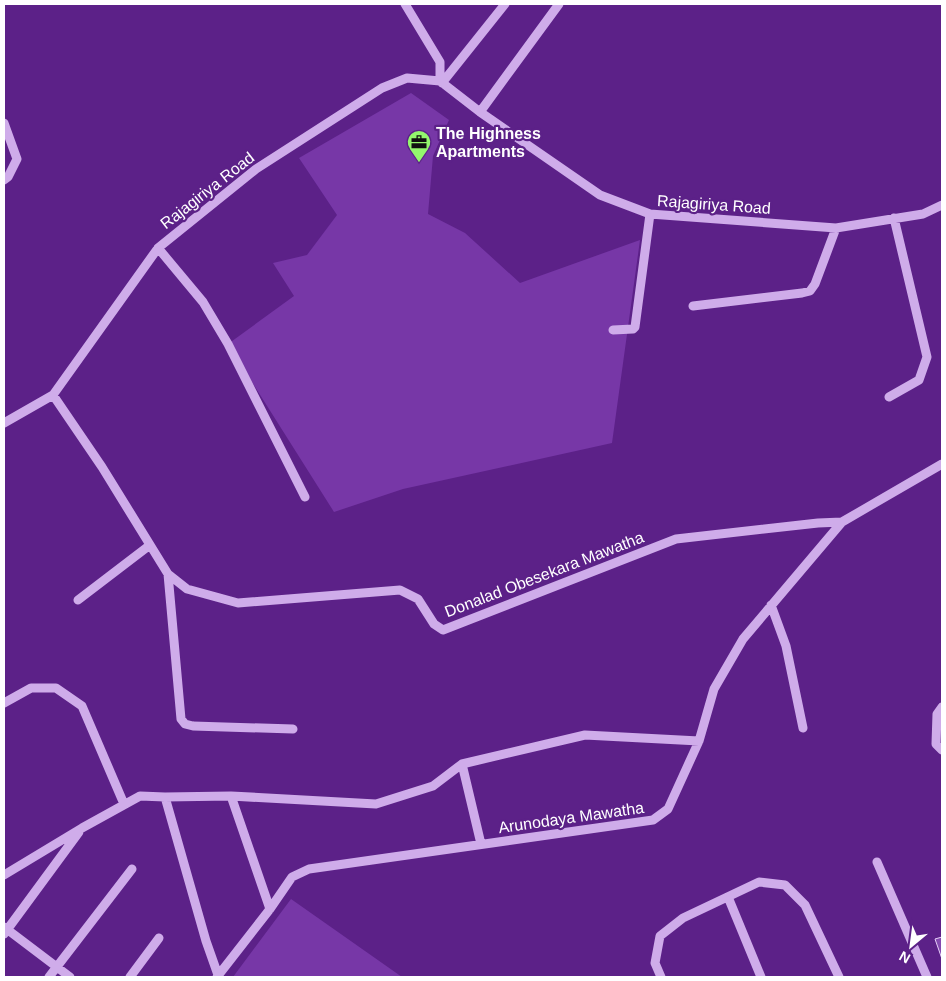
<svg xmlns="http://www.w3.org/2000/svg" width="946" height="981" font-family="Helvetica,sans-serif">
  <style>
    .green { fill: #7737a7 }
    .building { fill: #8449b0; stroke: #e6d0f8 }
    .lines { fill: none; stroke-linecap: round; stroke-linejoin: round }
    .minor { stroke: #cfacea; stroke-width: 9 }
    .labels { text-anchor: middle; stroke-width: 4.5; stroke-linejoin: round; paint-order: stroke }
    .poi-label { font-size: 16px; font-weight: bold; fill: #fff; stroke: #5c2188; text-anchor: start }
    .street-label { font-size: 16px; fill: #fff; stroke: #5c2188 }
  </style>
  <rect width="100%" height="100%" fill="#5c2188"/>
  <path class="green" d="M 411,93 L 449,120 L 433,156 L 428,214 L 465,233 L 520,283 L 640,240 L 612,443 L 403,489 L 334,512 L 228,344 L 294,296 L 273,263 L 307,255 L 337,215 L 299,158 Z
    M 291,899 L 402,977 L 233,977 Z"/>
  <path class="building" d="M 942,937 L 942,959 L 935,939 Z"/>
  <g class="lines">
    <path class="minor" d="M 405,4 L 440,62 L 440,81
      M 442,83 L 505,4
      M 480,112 L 559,4
      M 4,123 L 17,159 L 8,177 L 4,180
      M 158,248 L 203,302 L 228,344 L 305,497
      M 693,306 L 802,293 L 810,291 L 815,284 L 836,228
      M 613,330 L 633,329 L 635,327 L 650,214
      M 53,395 L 102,467 L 168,574 L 187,589 L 238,603 L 400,590 L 418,599 L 434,624 L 443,630 L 676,539 L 818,523 L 842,522 L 942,464
      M 889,397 L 919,380 L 927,357 L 894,218
      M 4,423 L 53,395 L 158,248 L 256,169 L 382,88 L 407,78 L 440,81 L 480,112 L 600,195 L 650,214 L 836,228 L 923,214 L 942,205
      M 168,574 L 181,719 L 185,724 L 193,726 L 293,729
      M 78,600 L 150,545
      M 771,605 L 786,646 L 803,728
      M 4,703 L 31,688 L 56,688 L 82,706 L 124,804
      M 942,707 L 937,714 L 936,744 L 942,750
      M 462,764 L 481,844
      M 231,796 L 270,909
      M 165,797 L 206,941 L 218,975
      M 877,862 L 927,977
      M 4,875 L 82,828 L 140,796 L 165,797 L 231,796 L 376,804 L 433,786 L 462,764 L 585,735 L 699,741
      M 728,897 L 761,977
      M 4,927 L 70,977
      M 4,934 L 79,832
      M 49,977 L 132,869
      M 130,977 L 159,938
      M 217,977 L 270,909 L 292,877 L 309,869 L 653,820 L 668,809 L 699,741 L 714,689 L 743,639 L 842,522
      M 661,977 L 655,963 L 660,936 L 683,918 L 759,882 L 785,885 L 805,905 L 839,977"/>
  </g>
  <defs>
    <g id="office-pin" transform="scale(1.25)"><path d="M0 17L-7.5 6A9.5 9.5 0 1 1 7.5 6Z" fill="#93f76d" stroke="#5c2188"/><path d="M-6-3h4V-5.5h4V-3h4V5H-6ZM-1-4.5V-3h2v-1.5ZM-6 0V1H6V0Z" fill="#111"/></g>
  </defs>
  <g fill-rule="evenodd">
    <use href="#office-pin" x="419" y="142"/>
  </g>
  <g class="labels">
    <g class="poi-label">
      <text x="436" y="139">The Highness<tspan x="436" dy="18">Apartments</tspan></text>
    </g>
    <g class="street-label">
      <text transform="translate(207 190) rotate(-38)" y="6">Rajagiriya Road</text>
      <text transform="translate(714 204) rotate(4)" y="6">Rajagiriya Road</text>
      <text transform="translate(544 574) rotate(-21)" y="6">Donalad Obesekara Mawatha</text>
      <text transform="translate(571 817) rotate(-8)" y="6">Arunodaya Mawatha</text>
    </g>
  </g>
  <rect width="946" height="981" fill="none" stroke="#ffffff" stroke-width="10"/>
  <g transform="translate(911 946) rotate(209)" stroke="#5c2188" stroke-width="4" paint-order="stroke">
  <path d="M0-4L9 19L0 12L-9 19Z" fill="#ffffff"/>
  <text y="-8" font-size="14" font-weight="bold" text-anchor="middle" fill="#ffffff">N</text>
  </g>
</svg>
